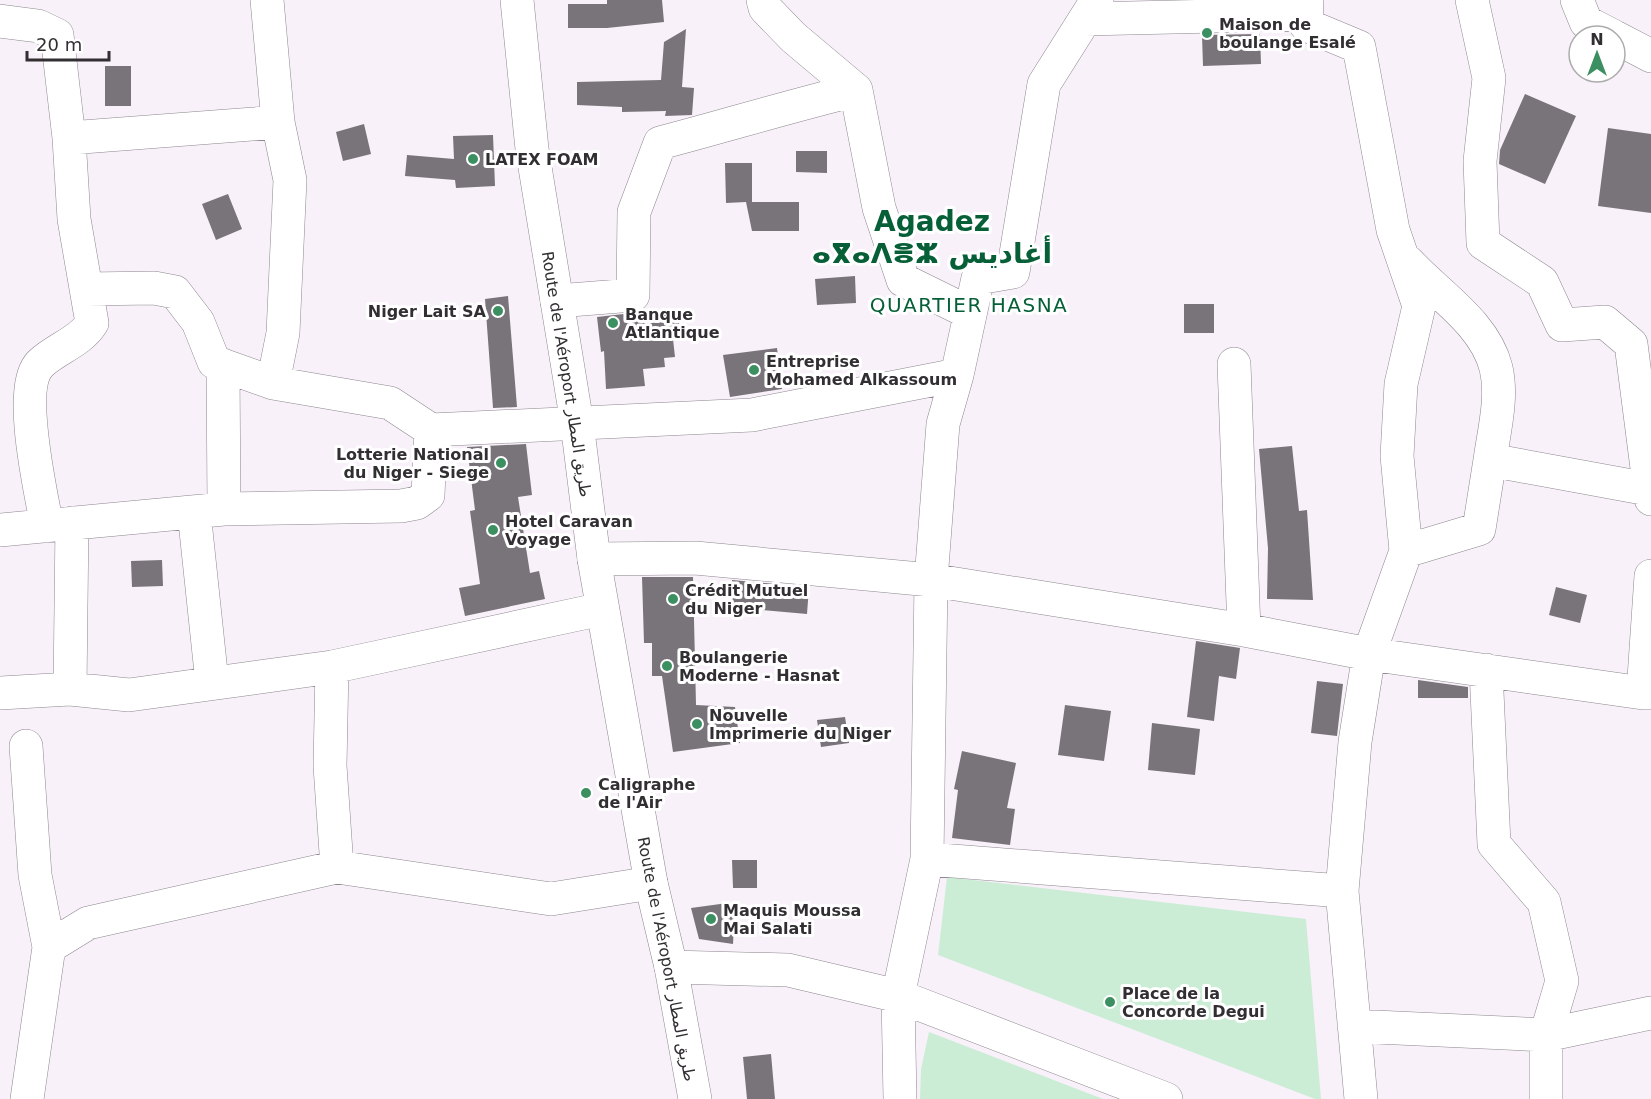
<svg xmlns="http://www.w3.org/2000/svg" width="1651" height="1099" font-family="'DejaVu Sans','Noto Naskh Arabic','Noto Sans Tifinagh',sans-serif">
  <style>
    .green { fill: #cbedd6 }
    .building { fill: #79737a }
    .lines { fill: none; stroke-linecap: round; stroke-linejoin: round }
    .minor-casing { stroke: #8d878e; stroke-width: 34 }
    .major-casing { stroke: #8d878e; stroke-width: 34 }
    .minor { stroke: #fff; stroke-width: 33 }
    .major { stroke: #fff; stroke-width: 33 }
    .poi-dot { fill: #3c8f61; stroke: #fff; stroke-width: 2 }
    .labels { text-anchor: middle; stroke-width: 6; stroke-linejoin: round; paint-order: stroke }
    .poi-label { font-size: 16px; font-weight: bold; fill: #322f32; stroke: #fff; text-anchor: start }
    .street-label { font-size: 16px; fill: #322f32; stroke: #fff }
    .quarter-label { font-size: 20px; letter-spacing: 1.5px; fill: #075f37; stroke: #fff }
    .town-label { font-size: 28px; font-weight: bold; fill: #075f37; stroke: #fff }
  </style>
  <rect width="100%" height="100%" fill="#f8f1f9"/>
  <path class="green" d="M 947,877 L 1306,919 L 1321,1099 L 1315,1099 L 938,955 Z
    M 929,1032 L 1103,1099 L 920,1099 L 921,1069 Z"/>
  <path class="building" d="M 607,0 L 662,0 L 664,22 L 607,28 L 568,28 L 568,4 L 607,4 Z
    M 686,29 L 682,87 L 694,88 L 692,115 L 665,116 L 666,111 L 622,112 L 622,107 L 577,105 L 577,82 L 661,80 L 664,42 Z
    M 1260,34 L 1261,64 L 1203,66 L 1202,35 Z
    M 105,66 L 131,66 L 131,106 L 105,106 Z
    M 1525,94 L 1576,116 L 1545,184 L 1499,164 L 1500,150 Z
    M 364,124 L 371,154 L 343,161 L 336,132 Z
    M 1608,128 L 1651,134 L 1651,213 L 1598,206 Z
    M 493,135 L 495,186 L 456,188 L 455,180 L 405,176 L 407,155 L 454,159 L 453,136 Z
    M 796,151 L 827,151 L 827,173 L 796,172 Z
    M 725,163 L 752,163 L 752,202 L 799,202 L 799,231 L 752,231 L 746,202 L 726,203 Z
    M 228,194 L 242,229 L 216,240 L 202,204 Z
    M 855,276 L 856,303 L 817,305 L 815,279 Z
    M 508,296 L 517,407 L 493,408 L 485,299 Z
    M 1184,304 L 1214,304 L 1214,333 L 1184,333 Z
    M 677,308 L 681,338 L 673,339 L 675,357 L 664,358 L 665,367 L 643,369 L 645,386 L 606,389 L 604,351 L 601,352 L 597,317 Z
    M 777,348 L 782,389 L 730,397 L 723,355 Z
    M 526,444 L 532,495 L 518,497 L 530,573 L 539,571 L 545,599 L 465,616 L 459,588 L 480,584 L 470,511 L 475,510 L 467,447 Z
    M 1292,446 L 1299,511 L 1307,510 L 1313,600 L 1267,599 L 1268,548 L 1259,449 Z
    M 162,560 L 163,586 L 132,587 L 131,561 Z
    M 642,577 L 693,577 L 696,705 L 735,707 L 740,743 L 673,752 L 662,676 L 652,676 L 652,643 L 644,643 Z
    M 732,580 L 809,587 L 807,614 L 730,607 Z
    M 1556,587 L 1587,595 L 1580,623 L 1549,615 Z
    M 1196,641 L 1240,648 L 1236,679 L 1219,676 L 1214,721 L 1187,717 Z
    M 1418,680 L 1468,687 L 1468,698 L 1418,698 Z
    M 1317,681 L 1343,684 L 1337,736 L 1311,733 Z
    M 1065,705 L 1111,711 L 1104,761 L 1058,755 Z
    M 845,717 L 849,743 L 821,747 L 817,720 Z
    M 1152,723 L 1200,729 L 1195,775 L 1148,770 Z
    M 962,751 L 1016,763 L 1007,808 L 1015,809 L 1010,845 L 952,838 L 958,790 L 954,789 Z
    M 732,860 L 757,860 L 757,888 L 733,888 Z
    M 735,902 L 733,944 L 699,939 L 691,908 Z
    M 771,1054 L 775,1099 L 747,1099 L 743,1057 Z"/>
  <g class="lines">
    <g class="minor-casing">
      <path id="minor" d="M 763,0 L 765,8 L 793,37 L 856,90 L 879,208 L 903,280 L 970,313
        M 1307,0 L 1306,25 L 1359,47 L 1393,230 L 1419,306 L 1401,384 L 1397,456 L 1406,551 L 1369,654 L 1355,742 L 1342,891 L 1361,1099
        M 1472,0 L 1489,78 L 1480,161 L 1483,243 L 1542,282 L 1562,325 L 1605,322 L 1631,344 L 1651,499
        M 1577,0 L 1586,22 L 1613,36
        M 1085,19 L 1307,14
        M 0,21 L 38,26 L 57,35 L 69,138 L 74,219 L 92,323 C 80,342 57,348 41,363 C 16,386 41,493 47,526
        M 1615,37 L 1651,56
        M 69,138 L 278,122 L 267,0
        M 1408,262 C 1437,294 1485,323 1496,368 C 1503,397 1494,431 1490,460
        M 87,289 L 154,288 L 175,292 L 198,322 L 214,362 L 273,383 L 390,403 L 431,430
        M 557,301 L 633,295 L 634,212 L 660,143 C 725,126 790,106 856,90
        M 1234,364 L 1244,630
        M 223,365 L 224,509
        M 273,383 L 283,333 L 290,180 L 278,122
        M 194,512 L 212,682
        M 0,530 L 224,509 L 401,506 L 417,503 L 428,495 L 431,430 L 752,415 L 957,375 L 978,278 L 1013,272 L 1044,84 L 1097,0
        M 1406,551 L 1479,529 L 1490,460 L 1648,489
        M 594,559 L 695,558 L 931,580 L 1244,630 L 1369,654 L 1643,693
        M 1651,576 L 1643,693 L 1651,693
        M 332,667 L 330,766 L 337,867
        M 1486,670 L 1494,844 L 1544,902 L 1562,981 L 1546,1035 L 1546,1099
        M 70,689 L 129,695 L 332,667 L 602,609
        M 0,693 L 70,689 L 72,523
        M 26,746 L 35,875 L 49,947 L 27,1099
        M 927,859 L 1342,891
        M 49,947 L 88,923 L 337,867 L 551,899 L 651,883
        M 671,967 L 788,970 L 898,996 L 1166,1099
        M 1354,1026 L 1546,1035 L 1651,1013
        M 900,1099 L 898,996 L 927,859 L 931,580 L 943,424 L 957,375"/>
    </g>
    <g class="major-casing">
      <path id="major" d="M 517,0 L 532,149 L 577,423 L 594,559 L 651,883 L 671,967 L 695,1099"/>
    </g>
    <use href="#minor" class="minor"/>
    <use href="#major" class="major"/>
  </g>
  <g class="poi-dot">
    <circle cx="1207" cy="33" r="6"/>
    <circle cx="473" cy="159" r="6"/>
    <circle cx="498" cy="311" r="6"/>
    <circle cx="613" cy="323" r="6"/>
    <circle cx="754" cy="370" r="6"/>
    <circle cx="501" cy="463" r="6"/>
    <circle cx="493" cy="530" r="6"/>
    <circle cx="673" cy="599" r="6"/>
    <circle cx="667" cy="666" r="6"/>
    <circle cx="697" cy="724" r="6"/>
    <circle cx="586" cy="793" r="6"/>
    <circle cx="711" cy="919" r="6"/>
    <circle cx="1110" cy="1002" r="6"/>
  </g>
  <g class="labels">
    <g class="poi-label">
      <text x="1219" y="30">Maison de<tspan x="1219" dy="18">boulange Esalé</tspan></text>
      <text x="485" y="165">LATEX FOAM</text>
      <text x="486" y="317" text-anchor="end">Niger Lait SA</text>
      <text x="625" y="320">Banque<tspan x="625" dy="18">Atlantique</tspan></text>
      <text x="766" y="367">Entreprise<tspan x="766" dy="18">Mohamed Alkassoum</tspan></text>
      <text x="489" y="460" text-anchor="end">Lotterie National<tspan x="489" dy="18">du Niger - Siege</tspan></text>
      <text x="505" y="527">Hotel Caravan<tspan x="505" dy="18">Voyage</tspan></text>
      <text x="685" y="596">Crédit Mutuel<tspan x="685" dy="18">du Niger</tspan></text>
      <text x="679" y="663">Boulangerie<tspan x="679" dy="18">Moderne - Hasnat</tspan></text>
      <text x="709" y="721">Nouvelle<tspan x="709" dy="18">Imprimerie du Niger</tspan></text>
      <text x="598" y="790">Caligraphe<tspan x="598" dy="18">de l'Air</tspan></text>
      <text x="723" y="916">Maquis Moussa<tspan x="723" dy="18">Mai Salati</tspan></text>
      <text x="1122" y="999">Place de la<tspan x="1122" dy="18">Concorde Degui</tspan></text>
    </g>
    <g class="street-label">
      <text transform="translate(567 374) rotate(81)" y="6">Route de l'Aéroport طريق المطار</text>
      <text transform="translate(667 959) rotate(79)" y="6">Route de l'Aéroport طريق المطار</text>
    </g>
    <g class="quarter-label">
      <text x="969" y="312">QUARTIER HASNA</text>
    </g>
    <g class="town-label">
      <text x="932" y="231">Agadez<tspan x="932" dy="32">ⴰⴳⴰⴷⴻⵣ أغاديس</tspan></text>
    </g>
  </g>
  <g transform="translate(1597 54)"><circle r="28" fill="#ffffff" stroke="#adacad" stroke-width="1.5"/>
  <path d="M0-4.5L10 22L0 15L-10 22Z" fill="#3c8f61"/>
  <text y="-9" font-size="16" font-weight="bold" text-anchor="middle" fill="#322f32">N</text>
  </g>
  <path d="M27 51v9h82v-9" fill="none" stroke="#322f32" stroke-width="3"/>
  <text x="36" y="51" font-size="18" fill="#322f32" stroke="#ffffff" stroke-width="4.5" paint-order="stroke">20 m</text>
</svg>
